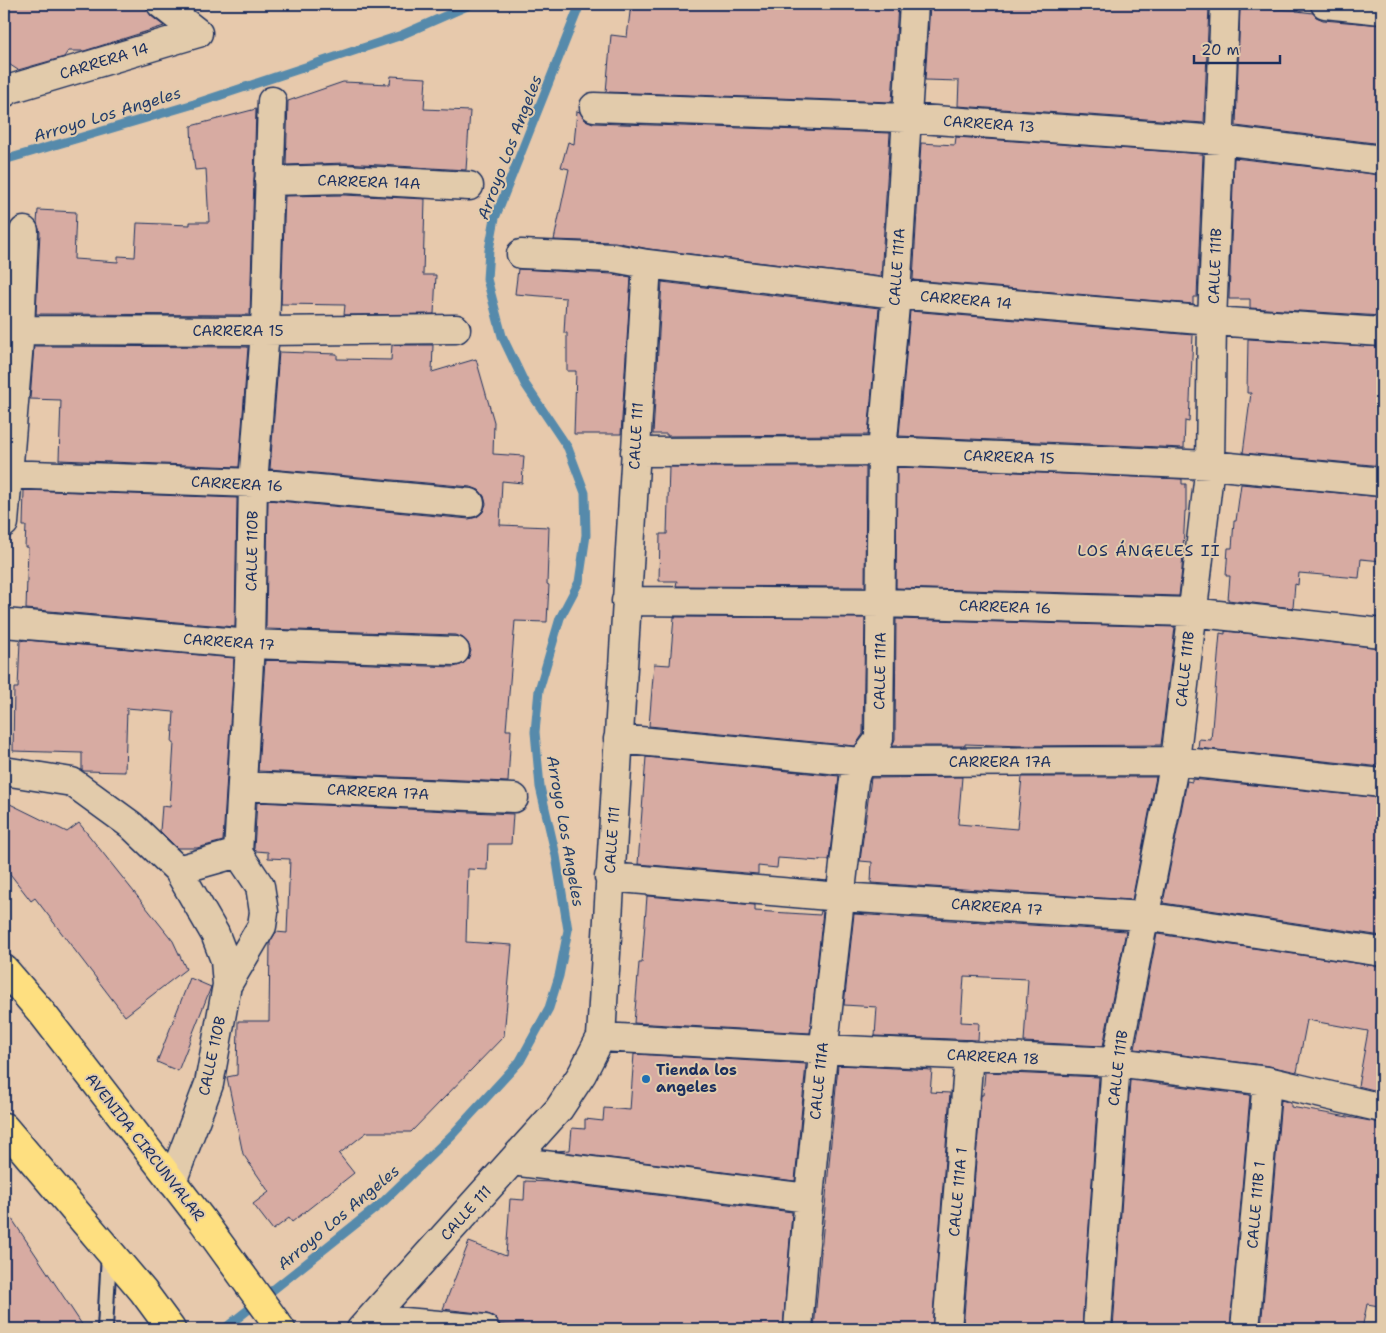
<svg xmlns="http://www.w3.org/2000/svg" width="1386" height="1333" font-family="'Shantell Sans',sans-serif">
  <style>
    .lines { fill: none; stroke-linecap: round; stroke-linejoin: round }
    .stream { stroke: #568aab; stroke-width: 9 }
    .building { fill: #d7aba2; stroke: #1b2f5e }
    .service-casing { stroke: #1b2f5e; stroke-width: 18 }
    .minor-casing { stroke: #1b2f5e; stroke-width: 31 }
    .trunk-casing { stroke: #1b2f5e; stroke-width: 31 }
    .service { stroke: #e2cbab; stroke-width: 14 }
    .minor { stroke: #e2cbab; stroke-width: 28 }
    .trunk { stroke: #fedf80; stroke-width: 28 }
    .poi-dot { fill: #1f6fb2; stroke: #e2cbab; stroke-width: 2 }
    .labels { text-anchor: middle; stroke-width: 4; stroke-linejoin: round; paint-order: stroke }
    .street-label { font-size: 15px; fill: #1b2f5e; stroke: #e2cbab }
    .poi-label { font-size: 15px; font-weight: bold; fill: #1b2f5e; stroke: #e2cbab; text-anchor: start }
    .water-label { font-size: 16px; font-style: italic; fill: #253e6b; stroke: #e2cbab }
    .neighbourhood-label { font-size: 16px; letter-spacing: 1px; fill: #1b2f5e; stroke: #e2cbab }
  </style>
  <rect width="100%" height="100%" fill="#e7c9ac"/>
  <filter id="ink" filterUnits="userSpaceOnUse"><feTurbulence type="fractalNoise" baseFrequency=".02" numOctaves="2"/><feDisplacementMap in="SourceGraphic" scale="10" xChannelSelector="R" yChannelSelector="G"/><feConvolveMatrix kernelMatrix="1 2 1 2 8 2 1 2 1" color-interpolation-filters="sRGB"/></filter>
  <g filter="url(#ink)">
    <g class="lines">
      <path class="stream" d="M 4,160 L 194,104 L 399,36 L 472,4
        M 224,1329 L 382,1203 L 452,1135 L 520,1061 L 549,1008 L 559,976 L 568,930 L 556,856 L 540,787 L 535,732 L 539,690 L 560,618 L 579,582 L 586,535 L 585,493 L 568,448 L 525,384 L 502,336 L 487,279 L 489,250 L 495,218 L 580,4"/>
    </g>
    <path class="building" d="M 4,4 L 146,4 L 147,10 L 151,16 L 164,26 L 84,51 L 68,51 L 64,57 L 18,70 L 4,61 Z
      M 631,4 L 898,4 L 892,102 L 606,92 L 611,35 L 627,37 Z
      M 935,4 L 1162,4 L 1209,6 L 1204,123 L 958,106 L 959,81 L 925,80 L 930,6 L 934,7 Z
      M 1240,8 L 1296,10 L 1296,11 L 1313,13 L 1316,17 L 1323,20 L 1382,25 L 1378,55 L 1382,55 L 1382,144 L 1236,126 Z
      M 391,76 L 426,78 L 424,109 L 470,111 L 466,170 L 345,163 L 286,165 L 288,101 L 343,82 L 390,84 Z
      M 256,109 L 250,315 L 36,314 L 40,232 L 37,223 L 38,210 L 76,212 L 74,259 L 118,262 L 118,256 L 135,257 L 137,223 L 190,225 L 190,222 L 209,222 L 206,169 L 195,170 L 192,148 L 191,126 Z
      M 577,111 L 580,112 L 585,120 L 593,123 L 890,133 L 881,277 L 649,249 L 615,242 L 554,240 L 569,169 L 561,167 L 568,142 L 574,144 Z
      M 956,137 L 1203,154 L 1197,297 L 1193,297 L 1193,304 L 913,280 L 921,143 L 955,145 Z
      M 1234,158 L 1382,175 L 1379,253 L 1382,253 L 1382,316 L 1250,308 L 1250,299 L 1229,299 Z
      M 344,195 L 425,199 L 423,275 L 436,275 L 434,314 L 344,315 L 345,305 L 281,304 L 285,196 Z
      M 4,226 L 10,226 L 4,337 Z
      M 518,269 L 612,274 L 631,277 L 621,434 L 574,434 L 576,371 L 567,371 L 567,333 L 564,333 L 566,298 L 515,294 Z
      M 662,282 L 879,308 L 868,435 L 667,436 L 667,434 L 653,434 Z
      M 910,311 L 1193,335 L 1189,422 L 1185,421 L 1184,448 L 899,436 Z
      M 1248,339 L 1382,347 L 1382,466 L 1243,453 L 1251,393 L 1247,393 Z
      M 392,345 L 433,345 L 432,372 L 476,359 L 494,422 L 493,454 L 524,456 L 522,483 L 502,481 L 500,525 L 549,527 L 547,584 L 549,585 L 547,622 L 515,621 L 506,730 L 511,730 L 508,782 L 258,771 L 265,660 L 454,667 L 463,664 L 468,659 L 471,651 L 468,643 L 463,638 L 456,635 L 266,629 L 268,500 L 469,519 L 477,517 L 483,512 L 486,504 L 484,496 L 479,490 L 471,487 L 270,469 L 279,352 L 337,354 L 337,359 L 391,360 Z
      M 34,346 L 248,347 L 239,467 L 59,460 L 61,400 L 30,399 Z
      M 669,467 L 866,467 L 865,587 L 676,586 L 677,581 L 659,581 L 660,534 L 667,534 Z
      M 897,467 L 1182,479 L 1182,484 L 1186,484 L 1186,511 L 1185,511 L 1182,569 L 1179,596 L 896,588 Z
      M 1241,484 L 1382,497 L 1382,561 L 1361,559 L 1359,578 L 1299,573 L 1298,585 L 1295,584 L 1293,608 L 1228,600 L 1230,576 L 1226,576 L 1228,548 L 1232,548 L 1234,521 L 1236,521 Z
      M 24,490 L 237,498 L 235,627 L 26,609 L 28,547 L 25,547 L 26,526 L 23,526 Z
      M 674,617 L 865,618 L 863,734 L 855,746 L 649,726 L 654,664 L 670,665 Z
      M 896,619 L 1175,627 L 1161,745 L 1022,746 L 965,744 L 965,746 L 892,746 L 895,739 Z
      M 1225,631 L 1382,648 L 1382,767 L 1198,748 L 1199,739 L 1211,740 L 1220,633 L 1225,634 Z
      M 25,640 L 234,658 L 223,841 L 197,848 L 177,848 L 160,831 L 162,806 L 170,807 L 174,743 L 172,743 L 174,712 L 127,708 L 125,772 L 84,771 L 82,770 L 82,753 L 13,751 L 14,688 L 18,688 L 20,641 Z
      M 646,757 L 839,776 L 829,860 L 820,860 L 820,861 L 778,858 L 777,868 L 758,866 L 758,874 L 638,864 Z
      M 962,777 L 958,824 L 1017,829 L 1022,777 L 1156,777 L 1132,900 L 871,883 L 872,862 L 860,861 L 871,778 Z
      M 1192,779 L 1382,798 L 1382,936 L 1163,903 L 1187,781 L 1192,782 Z
      M 4,801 L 67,832 L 79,823 L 173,941 L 186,969 L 125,1016 L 35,898 L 31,901 L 4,866 Z
      M 257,802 L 513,814 L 511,844 L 488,844 L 487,870 L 468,869 L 466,942 L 512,945 L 504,1036 L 411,1132 L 367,1132 L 339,1154 L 354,1173 L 292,1222 L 289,1218 L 273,1230 L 253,1204 L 269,1192 L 243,1154 L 227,1077 L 237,1075 L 238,1021 L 269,1021 L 270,942 L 276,932 L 287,933 L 290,859 L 268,858 L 268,852 L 256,851 L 254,849 Z
      M 647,896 L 755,905 L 755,911 L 820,915 L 821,911 L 823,911 L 810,1033 L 634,1023 L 639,963 L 642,963 Z
      M 854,914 L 1126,931 L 1103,1046 L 1024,1042 L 1028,979 L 964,976 L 961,1022 L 979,1023 L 978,1040 L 875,1036 L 877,1007 L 844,1005 Z
      M 1157,934 L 1382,967 L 1382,1092 L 1358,1086 L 1368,1031 L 1307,1020 L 1297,1072 L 1269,1066 L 1135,1049 Z
      M 190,978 L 211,987 L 178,1071 L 157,1062 Z
      M 634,1054 L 806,1064 L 795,1181 L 555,1151 L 570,1150 L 572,1128 L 585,1129 L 585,1119 L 603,1121 L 604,1108 L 630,1110 Z
      M 838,1065 L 932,1070 L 930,1092 L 950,1093 L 932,1329 L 814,1329 Z
      M 985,1072 L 1099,1077 L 1082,1329 L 963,1329 L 981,1095 L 983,1095 Z
      M 1130,1080 L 1250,1095 L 1230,1329 L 1113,1329 Z
      M 1281,1100 L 1291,1103 L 1291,1107 L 1382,1123 L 1382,1289 L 1379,1306 L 1367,1304 L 1362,1329 L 1261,1328 Z
      M 525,1181 L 553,1182 L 792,1212 L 783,1329 L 562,1329 L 500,1325 L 494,1317 L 487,1314 L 443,1309 L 469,1242 L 506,1256 L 510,1199 L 524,1200 Z
      M 4,1207 L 85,1329 L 4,1329 Z"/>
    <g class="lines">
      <g class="service-casing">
        <path id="service" d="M 105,1329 L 109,1253"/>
      </g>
      <g class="minor-casing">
        <path id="minor" d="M 161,4 L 198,33
          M 1325,4 L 1382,10
          M 4,93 L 10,89 L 198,33
          M 594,107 L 906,118 L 1220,140 L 1382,160
          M 269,181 L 344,179 L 469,186
          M 521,254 L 614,258 L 647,264 L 896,294 L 1212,321 L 1382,332
          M 20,330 L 265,331 L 456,329
          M 635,452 L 882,451 L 1210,465 L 1382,482
          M 4,474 L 253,483 L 470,503
          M 4,523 L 20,330 L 24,231
          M 626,601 L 882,603 L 1191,612 L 1382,633
          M 4,623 L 250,644 L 455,651
          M 618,739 L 861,762 L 1175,761 L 1382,783
          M 4,771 L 72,782 L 131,825 L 178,870 L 215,934 L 225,960 L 227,985 L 209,1084 L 172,1182
          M 242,786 L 514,798
          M 178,870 L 238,853
          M 609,877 L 840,897 L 1144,916 L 1382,952
          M 227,985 L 262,926 L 264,912 L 260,886 L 238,853 L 250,644 L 253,483 L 265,331 L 272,101
          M 601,1037 L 822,1049 L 1116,1062 L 1267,1081 L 1382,1108
          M 512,1161 L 808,1198
          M 370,1319 L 485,1329
          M 361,1329 L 559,1109 L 582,1074 L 601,1037 L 647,264
          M 798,1329 C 812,1145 832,963 854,780 C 858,763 870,753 879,739 L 882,451 L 896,294 L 914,4
          M 947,1329 L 969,1055
          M 1097,1329 L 1116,1062 L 1175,761 L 1210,465 L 1212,321 L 1225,4
          M 1245,1329 L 1267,1081"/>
      </g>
      <g class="trunk-casing">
        <path id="trunk" d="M 4,969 L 42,1013 L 202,1220 L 281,1329
          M 4,1127 L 143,1291 L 171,1329"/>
      </g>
      <use href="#service" class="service"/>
      <use href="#minor" class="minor"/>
      <use href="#trunk" class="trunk"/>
    </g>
  </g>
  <circle class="poi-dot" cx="646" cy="1079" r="5"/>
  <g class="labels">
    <g class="street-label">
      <text transform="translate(104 61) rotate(-17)" y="5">CARRERA 14</text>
      <text transform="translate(989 124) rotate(4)" y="5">CARRERA 13</text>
      <text transform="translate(369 182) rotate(2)" y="5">CARRERA 14A</text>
      <text transform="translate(1215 266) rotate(-88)" y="5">CALLE 111B</text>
      <text transform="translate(897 267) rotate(-86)" y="5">CALLE 111A</text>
      <text transform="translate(966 300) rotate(5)" y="5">CARRERA 14</text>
      <text x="238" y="336">CARRERA 15</text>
      <text transform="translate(636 436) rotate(-87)" y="5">CALLE 111</text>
      <text transform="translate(1009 457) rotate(2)" y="5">CARRERA 15</text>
      <text transform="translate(237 484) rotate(3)" y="5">CARRERA 16</text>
      <text transform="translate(252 551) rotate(-89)" y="5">CALLE 110B</text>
      <text transform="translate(1005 607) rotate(2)" y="5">CARRERA 16</text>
      <text transform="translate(229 642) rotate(4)" y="5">CARRERA 17</text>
      <text transform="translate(1185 669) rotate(-84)" y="5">CALLE 111B</text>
      <text transform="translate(880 671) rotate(-89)" y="5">CALLE 111A</text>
      <text x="1000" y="767">CARRERA 17A</text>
      <text transform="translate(378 792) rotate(3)" y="5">CARRERA 17A</text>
      <text transform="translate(612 840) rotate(-86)" y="5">CALLE 111</text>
      <text transform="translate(997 907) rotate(4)" y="5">CARRERA 17</text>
      <text transform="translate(212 1056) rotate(-78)" y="5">CALLE 110B</text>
      <text transform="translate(993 1057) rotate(3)" y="5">CARRERA 18</text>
      <text transform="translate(1118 1068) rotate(-83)" y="5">CALLE 111B</text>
      <text transform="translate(819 1081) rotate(-84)" y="5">CALLE 111A</text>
      <text transform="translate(145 1147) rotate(52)" y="5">AVENIDA CIRCUNVALAR</text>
      <text transform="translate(958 1192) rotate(-85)" y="5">CALLE 111A 1</text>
      <text transform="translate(1256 1205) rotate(-85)" y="5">CALLE 111B 1</text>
      <text transform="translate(466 1213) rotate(-48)" y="5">CALLE 111</text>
    </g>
    <g class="poi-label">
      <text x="656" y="1075">Tienda los<tspan x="656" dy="17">angeles</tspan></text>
    </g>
    <g class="water-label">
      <text transform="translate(107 114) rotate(-17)" y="6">Arroyo Los Angeles</text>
      <text transform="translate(509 147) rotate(-69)" y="6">Arroyo Los Angeles</text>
      <text transform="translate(566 831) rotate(80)" y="6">Arroyo Los Angeles</text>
      <text transform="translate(338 1217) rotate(-40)" y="6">Arroyo Los Angeles</text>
    </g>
    <g class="neighbourhood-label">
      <text x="1149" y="556">LOS ÁNGELES II</text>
    </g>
  </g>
  <rect width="1386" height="1333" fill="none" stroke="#e2cbab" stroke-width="20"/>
  <rect x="10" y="10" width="1366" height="1313" fill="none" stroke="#1b2f5e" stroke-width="2" filter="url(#ink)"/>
  <path d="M1194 55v8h86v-8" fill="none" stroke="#1b2f5e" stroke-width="2.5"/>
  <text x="1201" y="55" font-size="15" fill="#1b2f5e" stroke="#e2cbab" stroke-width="4" paint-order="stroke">20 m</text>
</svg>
